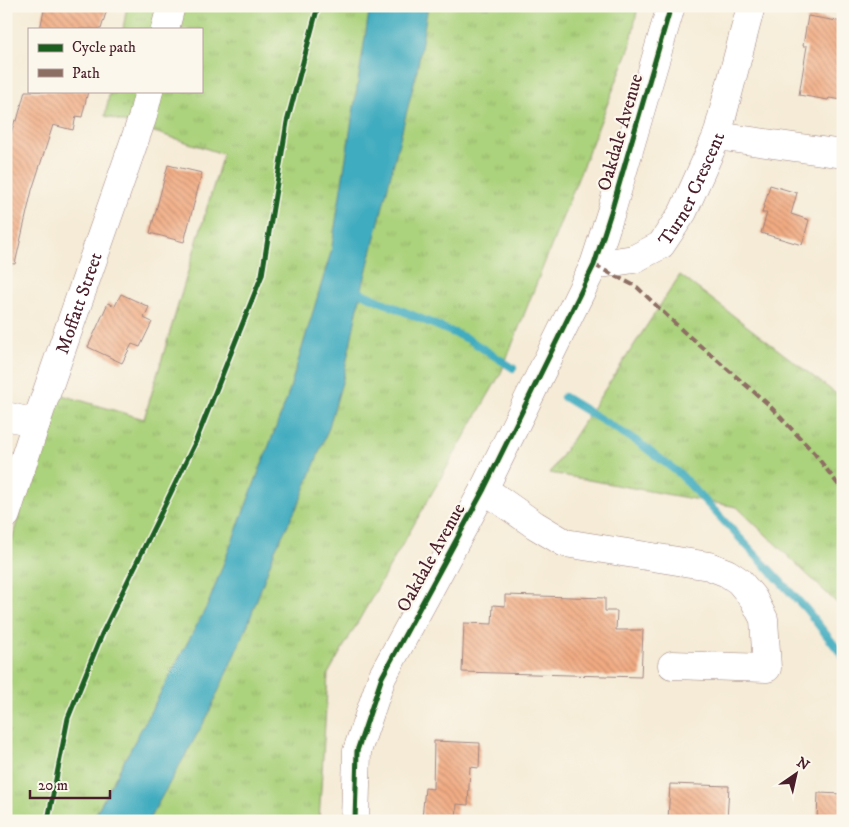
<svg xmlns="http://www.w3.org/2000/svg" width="849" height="827" font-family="'IM FELL DW Pica',serif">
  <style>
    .grass { fill: url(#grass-tufts); stroke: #7a7854 }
    .water { fill: #40acbf; stroke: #456675 }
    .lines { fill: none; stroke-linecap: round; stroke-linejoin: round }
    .stream { stroke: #40acbf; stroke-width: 8 }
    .building { fill: url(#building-back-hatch) }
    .minor-casing { stroke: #a08580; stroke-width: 29 }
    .minor { stroke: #fff; stroke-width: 28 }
    .quiet { stroke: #8d6e63; stroke-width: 4; stroke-dasharray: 8 4; stroke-linecap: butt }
    .cycleway-casing { stroke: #fbf7ec; stroke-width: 8 }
    .cycleway { stroke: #1b5e20; stroke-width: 5 }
    .labels { text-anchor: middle; stroke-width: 4.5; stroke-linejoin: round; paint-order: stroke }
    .street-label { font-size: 19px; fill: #4a1f2b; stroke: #fbf7ec }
  </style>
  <defs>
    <pattern id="grass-tufts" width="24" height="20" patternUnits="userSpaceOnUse" patternTransform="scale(1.25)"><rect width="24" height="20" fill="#abd27c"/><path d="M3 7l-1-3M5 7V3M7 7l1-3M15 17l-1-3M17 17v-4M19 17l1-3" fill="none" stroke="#95b46b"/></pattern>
    <pattern id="building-back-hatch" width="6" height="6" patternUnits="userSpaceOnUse" patternTransform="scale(1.25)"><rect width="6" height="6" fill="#f1ab82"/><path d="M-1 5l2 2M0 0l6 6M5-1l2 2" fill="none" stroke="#c58b6b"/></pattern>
  </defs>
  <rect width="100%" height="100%" fill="#fbf7ec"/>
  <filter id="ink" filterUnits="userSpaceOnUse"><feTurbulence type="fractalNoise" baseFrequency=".02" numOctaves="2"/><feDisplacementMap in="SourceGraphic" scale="10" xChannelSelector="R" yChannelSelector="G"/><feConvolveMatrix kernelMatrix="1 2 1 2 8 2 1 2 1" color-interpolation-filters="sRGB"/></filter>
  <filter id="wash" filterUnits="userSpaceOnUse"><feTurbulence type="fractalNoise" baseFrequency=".0096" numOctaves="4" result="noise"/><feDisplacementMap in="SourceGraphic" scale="20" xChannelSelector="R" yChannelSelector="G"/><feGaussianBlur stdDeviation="1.12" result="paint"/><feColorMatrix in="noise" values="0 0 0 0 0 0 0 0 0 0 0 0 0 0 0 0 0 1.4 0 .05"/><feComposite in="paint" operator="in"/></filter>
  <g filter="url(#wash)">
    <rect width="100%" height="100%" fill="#f5ebd6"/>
    <path class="grass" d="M 127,6 L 638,6 L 630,47 L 501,373 L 328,674 L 319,821 L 6,821 L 6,562 L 52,392 L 144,419 L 223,154 L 105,116 L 110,91 L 201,91 L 201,29 L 123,29 Z
      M 680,275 L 843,399 L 843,610 L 840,606 L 737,507 L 550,473 Z"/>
    <path class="water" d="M 370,6 L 428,6 L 417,71 L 361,293 L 343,379 L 328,430 L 300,501 L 275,550 L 248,624 L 207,717 L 148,821 L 92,821 L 208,604 L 286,401 L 331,252 Z"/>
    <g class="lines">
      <path class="stream" d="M 361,293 L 468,339 L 513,368
        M 564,397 L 638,442 L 680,474 L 806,609 L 843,656"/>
    </g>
    <g id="blocks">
      <path class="building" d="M 45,6 L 108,6 L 101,29 L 40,29 Z
        M 808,16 L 843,22 L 843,100 L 829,98 L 828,100 L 799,95 L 807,46 L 803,46 Z
        M 25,91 L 88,91 L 82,117 L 76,116 L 73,130 L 53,125 L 32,190 L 15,264 L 6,263 L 6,149 L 15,120 L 17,121 Z
        M 168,165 L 202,173 L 184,242 L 150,233 Z
        M 770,185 L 797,193 L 791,214 L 809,220 L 802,245 L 761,233 L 767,213 L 762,213 Z
        M 121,294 L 149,307 L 144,318 L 152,322 L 140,347 L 132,344 L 122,363 L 88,347 L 108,303 L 115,306 Z
        M 505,595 L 605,598 L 605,611 L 617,611 L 616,630 L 643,630 L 641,677 L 462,672 L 464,623 L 492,624 L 493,605 L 505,606 Z
        M 434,741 L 480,743 L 479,768 L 470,767 L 468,805 L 457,804 L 456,820 L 422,818 L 425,788 L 433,789 Z
        M 670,784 L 729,786 L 727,821 L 668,821 Z
        M 818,793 L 843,794 L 843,821 L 817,821 Z"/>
    </g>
  </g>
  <g filter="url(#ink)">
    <use href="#blocks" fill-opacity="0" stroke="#a08580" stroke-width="1"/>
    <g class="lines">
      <g class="minor-casing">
        <g id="minor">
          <path d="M 165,29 L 171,6"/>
          <path d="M 717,136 L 843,154"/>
          <path id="s1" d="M 594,265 L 634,259 L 661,245 L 683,212 L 717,136 L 751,6"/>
          <path d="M 6,416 L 36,423"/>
          <path d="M 484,489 L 535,525 L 565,543 L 709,566 L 727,573 L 739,581 L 753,598 L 764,619 L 767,668 L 672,665"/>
          <path id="s2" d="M 6,515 L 36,423 L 142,119 L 149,91"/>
          <path d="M 355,821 L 357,751 L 382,677 L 484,489 L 594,265 L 611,212 L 671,6"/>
        </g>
      </g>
      <use href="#minor" class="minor"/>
      <path class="quiet" d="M 594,265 L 637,287 L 684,332 L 768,404 L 815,454 L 843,491"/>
      <g class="cycleway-casing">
        <path id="cycleway" d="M 45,821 L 49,815 L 68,718 L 102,634 L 195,443 L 262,275 L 287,122 L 318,6
          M 355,821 L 357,751 L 382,677 L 484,489 L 594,265 L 611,212 L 671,6"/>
      </g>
      <use href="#cycleway" class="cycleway"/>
    </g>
  </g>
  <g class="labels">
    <g class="street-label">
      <text transform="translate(619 132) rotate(-74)" y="7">Oakdale Avenue</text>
      <text dy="7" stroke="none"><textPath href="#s1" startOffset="135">Turner Crescent</textPath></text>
      <text dy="7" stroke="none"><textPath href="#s2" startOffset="224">Moffatt Street</textPath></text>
      <text transform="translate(430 557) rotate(-61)" y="7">Oakdale Avenue</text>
    </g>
  </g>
  <rect width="849" height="827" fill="none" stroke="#fbf7ec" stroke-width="25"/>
  <rect x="28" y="28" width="175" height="65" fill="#fbf7ec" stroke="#b4a19f"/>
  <rect x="38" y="44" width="25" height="8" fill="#1b5e20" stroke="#b4a19f"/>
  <text x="72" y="52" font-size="15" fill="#4a1f2b">Cycle path</text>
  <rect x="38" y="69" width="25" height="8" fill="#8d6e63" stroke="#b4a19f"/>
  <text x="72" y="78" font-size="15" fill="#4a1f2b">Path</text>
  <g transform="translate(796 774) rotate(34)" stroke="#fbf7ec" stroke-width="4" paint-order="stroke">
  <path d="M0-4L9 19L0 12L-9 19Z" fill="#4a1f2b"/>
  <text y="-8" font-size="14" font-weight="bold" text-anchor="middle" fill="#4a1f2b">N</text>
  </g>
  <path d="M30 790v8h80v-8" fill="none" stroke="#4a1f2b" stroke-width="2.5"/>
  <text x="38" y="790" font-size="15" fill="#4a1f2b" stroke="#fbf7ec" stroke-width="4" paint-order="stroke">20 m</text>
</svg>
